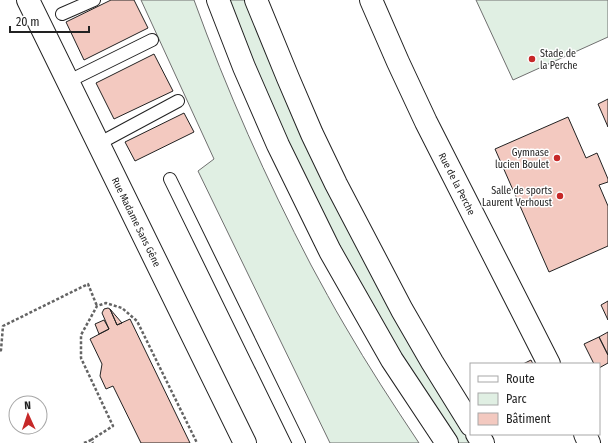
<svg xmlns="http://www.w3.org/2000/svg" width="608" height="443" font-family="'Fira Sans Condensed',sans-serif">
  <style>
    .green { fill: #e0efe3; stroke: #6f6f6f }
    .building { fill: #f3c9c0; stroke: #222 }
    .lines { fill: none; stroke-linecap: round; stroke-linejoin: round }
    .service-casing { stroke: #222; stroke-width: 14 }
    .minor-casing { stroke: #222; stroke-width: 24 }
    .primary-casing { stroke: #222; stroke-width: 24 }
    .path { stroke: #646464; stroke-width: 2.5; stroke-dasharray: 3 2; stroke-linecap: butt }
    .service { stroke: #fff; stroke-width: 12 }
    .minor { stroke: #fff; stroke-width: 22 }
    .primary { stroke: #fff; stroke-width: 22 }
    .poi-dot { fill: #c62828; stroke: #fff; stroke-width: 1.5 }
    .labels { text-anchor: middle; stroke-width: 3; stroke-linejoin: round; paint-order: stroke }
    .poi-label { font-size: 10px; fill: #222; stroke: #fff; text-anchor: end }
    .street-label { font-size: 10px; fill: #222; stroke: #fff }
  </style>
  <rect width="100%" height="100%" fill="#fff"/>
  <path class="green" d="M 141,0 L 194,0 C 227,91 266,179 311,265 C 322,285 333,306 345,326 C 368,366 393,404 419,443 L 330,443 L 198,171 L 214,159 Z
    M 226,0 L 247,0 L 474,443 L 456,443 L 422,392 L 317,208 Z
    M 476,0 L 608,0 L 608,37 L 513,80 Z"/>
  <path class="building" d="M 111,0 L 134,0 L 148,28 L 84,60 L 66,22 Z
    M 154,54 L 173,91 L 114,119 L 96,83 Z
    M 608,99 L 608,127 L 598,104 Z
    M 184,113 L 194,132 L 135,161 L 125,142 Z
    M 568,117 L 586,158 L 597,153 L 608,179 L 608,182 L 599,185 L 608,206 L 608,246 L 549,272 L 495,149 Z
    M 608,301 L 608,320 L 601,305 Z
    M 108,308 L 110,309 L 117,325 L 130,319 L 190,443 L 141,443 L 113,386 L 106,389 L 100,376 L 102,364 L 90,339 L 109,329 L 102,313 L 104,309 Z
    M 110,309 L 122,323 L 117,325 Z
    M 104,320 L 109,329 L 99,334 L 95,324 Z
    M 608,332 L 608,355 L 599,337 Z
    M 599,337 L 608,355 L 608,363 L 599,368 L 599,364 L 594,364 L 584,344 Z
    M 531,360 L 533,364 L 523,364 Z"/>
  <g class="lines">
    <g class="service-casing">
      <path id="service" d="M 62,14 L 94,0
        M 67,82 L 152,40
        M 98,144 L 178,101
        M 170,179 L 299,443"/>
    </g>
    <g class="minor-casing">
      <g id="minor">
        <path id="s1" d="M 28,0 L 245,443"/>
        <path id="s2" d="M 371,0 L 398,62 L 426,122 L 549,364"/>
        <path d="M 585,434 L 589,443"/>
      </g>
    </g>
    <g class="primary-casing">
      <path id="primary" d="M 218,0 L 244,67 L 278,145 L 330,251 L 392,360 L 447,443
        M 256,0 L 288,78 L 312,134 L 336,184 L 402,310 L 432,362 L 471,425
        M 477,434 L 483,443"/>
    </g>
    <path class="path" d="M 0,351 L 1,350 L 3,326 L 88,284 L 97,306
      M 91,440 L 113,426 L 81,358 L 81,335 L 97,306 L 106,303 L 122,308 L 137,321 L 197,443
      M 84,443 L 91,440 L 93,443"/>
    <use href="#service" class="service"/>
    <use href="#minor" class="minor"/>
    <use href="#primary" class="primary"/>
  </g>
  <g class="poi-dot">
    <circle cx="532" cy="59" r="4"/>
    <circle cx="557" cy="158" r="4"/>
    <circle cx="560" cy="196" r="4"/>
  </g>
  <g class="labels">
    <g class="poi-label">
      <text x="540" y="57" text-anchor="start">Stade de<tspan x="540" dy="12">la Perche</tspan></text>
      <text x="549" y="156">Gymnase<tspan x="549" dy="12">lucien Boulet</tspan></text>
      <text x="552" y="194">Salle de sports<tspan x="552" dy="12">Laurent Verhoust</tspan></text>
    </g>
    <g class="street-label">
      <text dy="4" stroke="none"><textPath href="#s2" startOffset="203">Rue de la Perche</textPath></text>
      <text dy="4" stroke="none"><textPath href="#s1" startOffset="247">Rue Madame Sans Gêne</textPath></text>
    </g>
  </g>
  <rect x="470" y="363" width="130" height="72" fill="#ffffff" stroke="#a7a7a7"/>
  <rect x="478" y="376" width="20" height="6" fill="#ffffff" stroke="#a7a7a7"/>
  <text x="506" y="383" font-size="12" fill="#222222">Route</text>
  <rect x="478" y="393" width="20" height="12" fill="#e0efe3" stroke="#a7a7a7"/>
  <text x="506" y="403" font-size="12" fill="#222222">Parc</text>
  <rect x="478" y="413" width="20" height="12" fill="#f3c9c0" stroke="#a7a7a7"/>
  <text x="506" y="423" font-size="12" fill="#222222">Bâtiment</text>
  <g transform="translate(28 415) rotate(357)"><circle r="19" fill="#ffffff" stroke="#a7a7a7"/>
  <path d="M0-3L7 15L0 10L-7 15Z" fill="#c62828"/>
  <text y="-6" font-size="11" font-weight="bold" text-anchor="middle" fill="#222222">N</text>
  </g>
  <path d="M10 26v6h79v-6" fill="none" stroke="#222222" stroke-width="2"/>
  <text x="16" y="26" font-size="12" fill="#222222" stroke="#ffffff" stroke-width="3" paint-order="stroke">20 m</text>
</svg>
